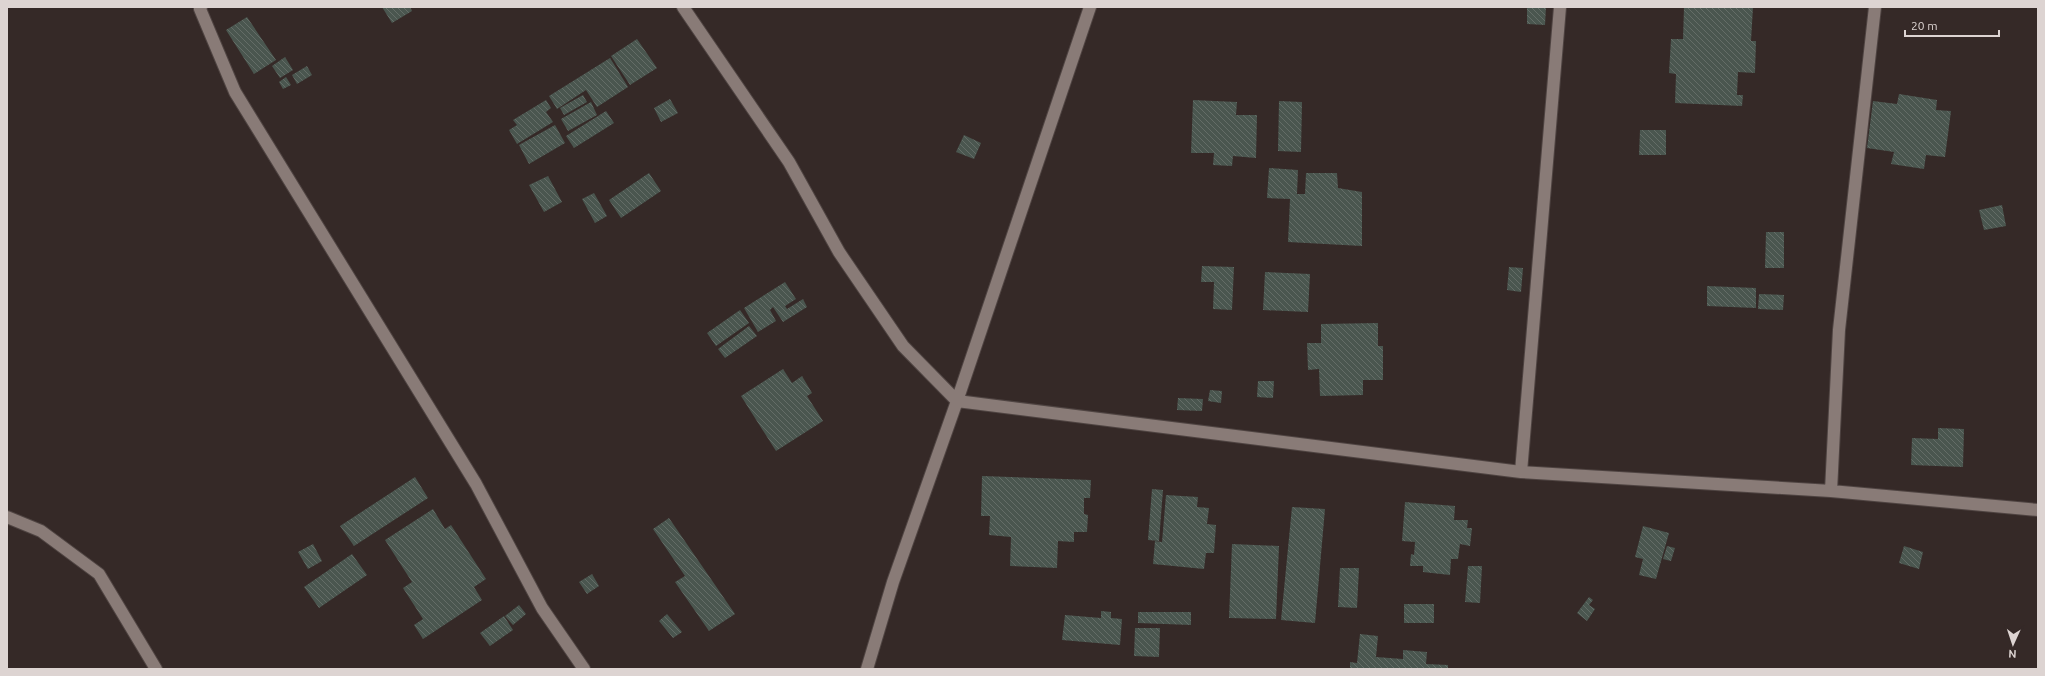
<svg xmlns="http://www.w3.org/2000/svg" width="2045" height="676" font-family="Ubuntu,sans-serif">
  <style>
    .building { fill: url(#building-back-hatch) }
    .lines { fill: none; stroke-linecap: round; stroke-linejoin: round }
    .minor-casing { stroke: #4f4442; stroke-width: 14 }
    .minor { stroke: #897b77; stroke-width: 12 }
  </style>
  <defs>
    <pattern id="building-back-hatch" width="6" height="6" patternUnits="userSpaceOnUse"><rect width="6" height="6" fill="#4a564f"/><path d="M-1 5l2 2M0 0l6 6M5-1l2 2" fill="none" stroke="#646d67"/></pattern>
  </defs>
  <rect width="100%" height="100%" fill="#352927"/>
  <path class="building" d="M 382,7 L 410,7 L 412,11 L 392,23 Z
    M 1527,7 L 1546,7 L 1545,25 L 1527,24 Z
    M 1684,7 L 1753,7 L 1751,41 L 1756,41 L 1755,73 L 1738,72 L 1737,95 L 1743,95 L 1742,106 L 1675,103 L 1676,74 L 1669,73 L 1671,39 L 1683,39 Z
    M 247,17 L 276,60 L 254,74 L 226,30 Z
    M 637,39 L 657,68 L 630,85 L 611,56 Z
    M 285,57 L 293,70 L 280,78 L 272,66 Z
    M 610,58 L 628,87 L 597,107 L 586,90 L 557,109 L 549,96 Z
    M 307,66 L 312,75 L 297,84 L 292,75 Z
    M 286,77 L 291,85 L 283,89 L 279,82 Z
    M 1899,94 L 1937,100 L 1936,110 L 1951,111 L 1945,157 L 1926,155 L 1924,169 L 1891,164 L 1894,152 L 1867,148 L 1873,101 L 1897,104 Z
    M 583,95 L 587,102 L 564,115 L 560,108 Z
    M 670,99 L 678,113 L 661,122 L 654,108 Z
    M 546,100 L 551,108 L 546,112 L 553,122 L 517,144 L 509,130 L 517,125 L 513,120 Z
    M 1193,100 L 1237,102 L 1236,115 L 1257,115 L 1256,158 L 1233,156 L 1232,166 L 1213,165 L 1214,153 L 1191,153 Z
    M 1279,101 L 1302,102 L 1301,152 L 1278,151 Z
    M 591,102 L 597,115 L 568,131 L 561,119 Z
    M 606,111 L 614,123 L 574,148 L 566,136 Z
    M 555,125 L 565,143 L 529,164 L 519,145 Z
    M 1640,130 L 1666,130 L 1666,155 L 1639,155 Z
    M 964,135 L 981,143 L 974,159 L 956,152 Z
    M 1269,168 L 1298,170 L 1297,194 L 1305,194 L 1306,173 L 1337,173 L 1338,188 L 1362,192 L 1362,246 L 1288,242 L 1290,199 L 1267,198 Z
    M 649,173 L 661,191 L 621,218 L 609,200 Z
    M 548,176 L 562,202 L 544,212 L 529,185 Z
    M 594,193 L 607,216 L 595,223 L 582,199 Z
    M 2002,205 L 2006,226 L 1984,230 L 1979,210 Z
    M 1766,232 L 1784,232 L 1784,268 L 1765,268 Z
    M 1202,266 L 1234,267 L 1232,310 L 1213,309 L 1214,282 L 1201,282 Z
    M 1509,267 L 1523,268 L 1521,292 L 1507,290 Z
    M 1265,272 L 1310,274 L 1308,312 L 1263,310 Z
    M 785,282 L 796,299 L 785,306 L 787,309 L 803,299 L 807,307 L 783,322 L 773,307 L 770,310 L 776,321 L 758,332 L 744,308 Z
    M 1707,286 L 1756,288 L 1756,308 L 1707,306 Z
    M 1759,294 L 1784,295 L 1783,310 L 1758,309 Z
    M 740,310 L 749,323 L 716,346 L 707,333 Z
    M 1378,323 L 1378,346 L 1383,346 L 1383,380 L 1363,380 L 1363,395 L 1320,396 L 1319,369 L 1308,370 L 1307,343 L 1321,343 L 1321,324 Z
    M 749,326 L 757,336 L 725,358 L 718,349 Z
    M 783,369 L 792,383 L 802,376 L 812,393 L 807,396 L 823,421 L 776,451 L 741,396 Z
    M 1258,381 L 1274,381 L 1273,398 L 1257,397 Z
    M 1210,390 L 1222,391 L 1221,403 L 1208,401 Z
    M 1178,398 L 1203,399 L 1202,411 L 1177,410 Z
    M 1938,428 L 1964,429 L 1963,467 L 1911,465 L 1912,438 L 1938,439 Z
    M 982,476 L 1091,480 L 1090,498 L 1084,498 L 1084,514 L 1088,515 L 1087,532 L 1074,532 L 1074,542 L 1058,541 L 1057,568 L 1010,566 L 1011,537 L 989,535 L 990,516 L 981,516 Z
    M 415,477 L 428,498 L 354,546 L 340,526 Z
    M 1152,489 L 1163,490 L 1159,541 L 1148,540 Z
    M 1166,495 L 1198,497 L 1197,507 L 1209,508 L 1207,524 L 1216,525 L 1214,553 L 1206,553 L 1204,569 L 1153,564 L 1155,541 L 1162,542 Z
    M 1405,502 L 1455,506 L 1454,520 L 1468,520 L 1467,528 L 1472,528 L 1470,546 L 1460,544 L 1458,559 L 1451,559 L 1450,575 L 1423,572 L 1423,566 L 1410,566 L 1411,554 L 1414,555 L 1415,542 L 1402,541 Z
    M 1292,507 L 1325,509 L 1315,623 L 1281,620 Z
    M 433,509 L 445,529 L 451,525 L 486,579 L 474,587 L 482,600 L 423,639 L 414,625 L 423,619 L 403,588 L 412,582 L 385,540 Z
    M 669,518 L 735,614 L 709,631 L 675,582 L 685,576 L 653,529 Z
    M 1643,526 L 1669,533 L 1656,579 L 1639,575 L 1643,559 L 1635,557 Z
    M 313,544 L 322,561 L 308,569 L 298,552 Z
    M 1232,544 L 1279,546 L 1276,619 L 1229,618 Z
    M 1667,546 L 1675,548 L 1671,561 L 1663,559 Z
    M 1904,546 L 1923,552 L 1919,569 L 1899,563 Z
    M 352,554 L 367,575 L 319,608 L 304,587 Z
    M 1468,566 L 1482,566 L 1480,603 L 1465,602 Z
    M 1340,568 L 1359,568 L 1357,608 L 1338,607 Z
    M 592,574 L 599,586 L 587,594 L 579,582 Z
    M 1589,597 L 1593,600 L 1589,605 L 1595,609 L 1587,621 L 1577,613 Z
    M 1404,604 L 1434,604 L 1434,623 L 1404,623 Z
    M 519,605 L 526,614 L 513,625 L 505,616 Z
    M 1101,611 L 1111,612 L 1111,618 L 1122,619 L 1120,645 L 1062,640 L 1065,615 L 1101,618 Z
    M 1138,612 L 1191,612 L 1191,625 L 1138,623 Z
    M 667,614 L 682,632 L 673,638 L 659,621 Z
    M 504,616 L 513,630 L 490,646 L 480,633 Z
    M 1135,628 L 1160,628 L 1159,657 L 1134,656 Z
    M 1360,634 L 1378,636 L 1376,657 L 1403,659 L 1403,650 L 1427,652 L 1426,664 L 1448,665 L 1448,669 L 1350,669 L 1350,662 L 1357,663 Z"/>
  <g class="lines">
    <g class="minor-casing">
      <path id="minor" d="M 201,7 L 200,9 L 235,92 L 476,484 L 542,608 L 584,669
        M 683,7 L 789,162 L 839,252 L 903,346 L 957,401 L 1521,472 L 1831,491 L 2038,510
        M 1521,472 L 1560,7
        M 1831,491 L 1839,330 L 1875,7
        M 7,517 L 41,531 L 99,574 L 156,669
        M 867,669 L 893,582 L 957,401 L 1090,7"/>
    </g>
    <use href="#minor" class="minor"/>
  </g>
  <rect width="2045" height="676" fill="none" stroke="#ddd4d2" stroke-width="16"/>
  <g transform="translate(2013 644) rotate(183)" stroke="#352927" stroke-width="3" paint-order="stroke">
  <path d="M0-3L7 15L0 10L-7 15Z" fill="#ddd4d2"/>
  <text y="-6" font-size="11" font-weight="bold" text-anchor="middle" fill="#ddd4d2">N</text>
  </g>
  <path d="M1905 30v6h94v-6" fill="none" stroke="#ddd4d2" stroke-width="2"/>
  <text x="1911" y="30" font-size="12" fill="#ddd4d2" stroke="#352927" stroke-width="3" paint-order="stroke">20 m</text>
</svg>
